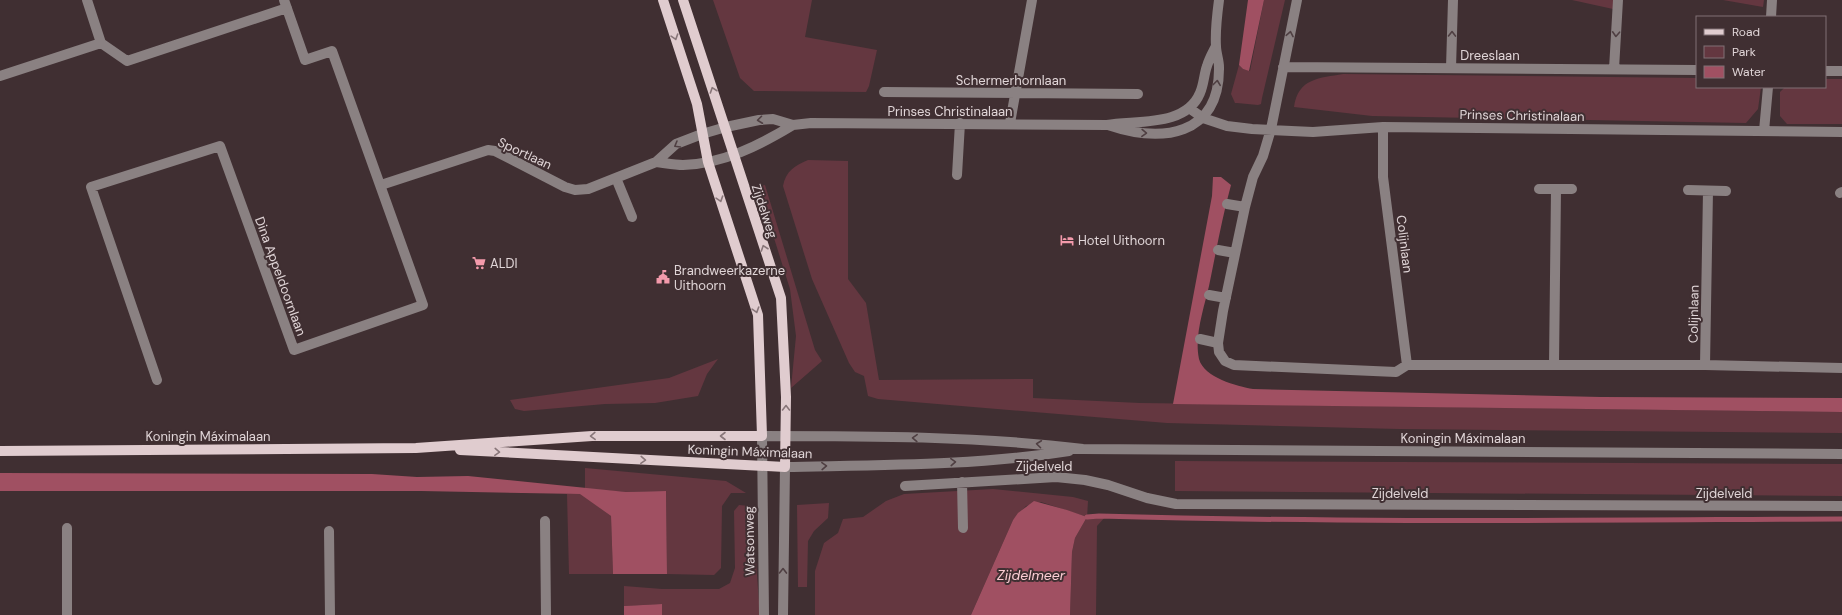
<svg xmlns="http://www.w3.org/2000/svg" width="1842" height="615" font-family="'DM Sans',sans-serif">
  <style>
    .green { fill: #643740 }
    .water { fill: #a05062 }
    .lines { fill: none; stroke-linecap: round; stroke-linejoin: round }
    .stream { stroke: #a05062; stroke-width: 5 }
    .minor { stroke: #8a8182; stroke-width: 10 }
    .major { stroke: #e0cccf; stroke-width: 10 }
    .oneway { stroke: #4f3f42 }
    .oneway2 { stroke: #887679 }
    .labels { text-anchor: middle; stroke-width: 4; stroke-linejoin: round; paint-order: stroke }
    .street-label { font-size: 13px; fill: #e0d5d7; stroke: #402f32 }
    .poi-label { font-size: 13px; fill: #e0d5d7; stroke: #402f32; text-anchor: start }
    .water-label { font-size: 14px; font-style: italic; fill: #fccdd4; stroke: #402f32 }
  </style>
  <rect width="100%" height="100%" fill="#402f32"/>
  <path class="green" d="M 713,0 L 812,0 L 805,37 L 877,50 L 869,86 L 866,92 L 754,91 L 740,78 Z
    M 1264,0 L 1285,0 L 1262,98 L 1261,104 L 1258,105 L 1237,103 L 1235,103 L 1231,94 L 1239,65 L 1243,69 L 1250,71 Z
    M 1572,0 L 1614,0 L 1613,9 Z
    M 1723,0 L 1764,0 L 1763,7 Z
    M 1343,74 L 1697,78 L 1697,87 L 1761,87 L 1758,109 L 1746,123 L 1372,116 L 1294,107 C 1298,78 1320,78 1343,74 Z
    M 1825,79 L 1842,79 L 1842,124 L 1787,124 L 1780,116 L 1780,92 L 1785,87 L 1825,87 Z
    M 808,160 L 848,161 L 848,279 L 866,303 L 879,380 L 1033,379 L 1033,398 L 1140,403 L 1842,412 L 1842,433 L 1399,429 L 1167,423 L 878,399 L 868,396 L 864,376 L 855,372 L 849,363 L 812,279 L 783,186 C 786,171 794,166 808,160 Z
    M 765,185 L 815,350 L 822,361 L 791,388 L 796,336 L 790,289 L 758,187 Z
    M 718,359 L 707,374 L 698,396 L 655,403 L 605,404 L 524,411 L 515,409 L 510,400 L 669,378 Z
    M 1175,461 L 1842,464 L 1842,496 L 1175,491 Z
    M 585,468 L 726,481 L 746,493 L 731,493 L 722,506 L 721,568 L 714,575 L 667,574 L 666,491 L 626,492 L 585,489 Z
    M 993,489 L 1073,497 L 1088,501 L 1087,518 L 1106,516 L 1097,526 L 1096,615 L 1070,615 L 1072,552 L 1075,538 L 1087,517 L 1041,502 L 1026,506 L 1013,520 L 971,615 L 815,615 L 815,571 L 824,543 L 838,533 L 843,519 L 863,517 L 886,501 L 904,494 Z
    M 567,494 L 581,494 L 611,516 L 613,574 L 569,574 Z
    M 829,503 L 828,518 L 814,531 L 808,541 L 807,587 L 798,587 L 797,505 Z
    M 739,505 L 749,506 L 752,509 L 760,615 L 662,615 L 662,604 L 624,606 L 624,586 L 662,589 L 719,589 L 730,583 L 735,568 L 734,511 Z"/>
  <path class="water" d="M 1248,0 L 1264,0 L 1249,71 L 1243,69 L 1239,65 Z
    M 1213,177 L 1221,177 L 1231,185 C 1222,218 1216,252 1209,286 C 1204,308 1194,336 1199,359 C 1204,378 1237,386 1253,389 L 1601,397 L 1842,398 L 1842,412 L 1173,404 L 1212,196 Z
    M 0,473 L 372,474 L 417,477 L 468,476 L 626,492 L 666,491 L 667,574 L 613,574 L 611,516 L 580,494 L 421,491 L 0,491 Z
    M 1034,501 L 1067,510 L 1087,517 L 1075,538 L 1072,552 L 1070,615 L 971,615 L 1013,520 L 1018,513 Z
    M 662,604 L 662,615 L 624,615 L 624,606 Z"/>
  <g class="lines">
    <path class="stream" d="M 1087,517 L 1099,516 C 1347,523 1594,520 1842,519"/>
    <path class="minor" d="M 87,0 L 101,43
      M 1297,0 L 1271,129 L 1263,156 L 1253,177 L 1245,207 L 1223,311 L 1218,343 L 1219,352 L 1225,361 L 1234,365 L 1396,372 L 1407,365 L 1705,365 L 1842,368
      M 1771,17 L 1772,0
      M 101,43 L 127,61 L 287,8
      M 1283,67 L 1697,70
      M 1451,68 L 1453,0
      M 1614,69 L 1618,0
      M 1825,71 L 1842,71
      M 0,76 L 101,43
      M 884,92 L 1138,94
      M 1189,108 L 1203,118 L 1227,126 L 1252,129 L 1313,132 L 1383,127 L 1842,132
      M 1010,123 L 1032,0
      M 1108,125 C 1161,143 1220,137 1219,67 C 1219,60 1216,53 1216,46 C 1215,31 1217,15 1219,0
      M 1383,127 L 1383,177 L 1407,365
      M 1764,131 L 1768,87
      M 656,162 C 665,163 674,165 683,165 C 723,164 760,145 793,125
      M 957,175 L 960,123
      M 616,178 L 632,217
      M 381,185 L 488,150 L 495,151 L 565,187 L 575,190 L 588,189 L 656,162 L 676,144 L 702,134 L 726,127 L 759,120 L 773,119 L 793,125 L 811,123 L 1107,125 C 1137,120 1186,127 1200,93 C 1204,84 1204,74 1207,66 C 1209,59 1213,52 1216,46
      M 1539,189 L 1572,189
      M 1688,190 L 1726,191
      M 1840,193 L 1842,192
      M 1227,204 L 1245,207
      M 1218,250 L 1235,253
      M 1209,295 L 1226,298
      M 1200,339 L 1218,343
      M 1554,365 L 1556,189
      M 1705,365 L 1708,191
      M 157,380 L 91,187 L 220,146 L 294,350 L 423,305 L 332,51 L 305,60 L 284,0
      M 962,482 L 963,528
      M 905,486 L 1056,477 L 1085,480 L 1108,485 L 1147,498 L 1176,504 L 1842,506
      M 545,521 L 546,615
      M 67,528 L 67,615
      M 329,531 L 330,615
      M 764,615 L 762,436 C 869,436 977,436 1083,449 L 1842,454
      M 783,615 L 785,467 C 880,465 975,466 1069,451"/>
    <path class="major" d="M 460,450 L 785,467 L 786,397 L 781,298 L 683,0
      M 0,451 L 416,448 L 592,436 L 762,436 L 758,315 L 708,162 L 697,104 L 663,0"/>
  </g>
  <defs><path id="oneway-chevron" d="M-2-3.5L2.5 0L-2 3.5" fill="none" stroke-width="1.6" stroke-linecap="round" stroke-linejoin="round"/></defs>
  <g class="oneway">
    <use href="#oneway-chevron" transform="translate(1290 34) rotate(-79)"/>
    <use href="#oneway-chevron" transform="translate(1452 34) rotate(-89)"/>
    <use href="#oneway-chevron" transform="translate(1616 34) rotate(93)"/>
    <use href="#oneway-chevron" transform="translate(1217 83) rotate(-83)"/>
    <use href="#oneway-chevron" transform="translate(760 120) rotate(173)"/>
    <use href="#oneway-chevron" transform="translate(1144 133) rotate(2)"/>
    <use href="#oneway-chevron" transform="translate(677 145) rotate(150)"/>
    <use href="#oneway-chevron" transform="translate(915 438) rotate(-178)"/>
    <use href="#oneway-chevron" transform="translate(1039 444) rotate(-173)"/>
    <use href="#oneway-chevron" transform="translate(953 462) rotate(-3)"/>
    <use href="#oneway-chevron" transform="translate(824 466) rotate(-2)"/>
    <use href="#oneway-chevron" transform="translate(783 571) rotate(-89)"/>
  </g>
  <g class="oneway2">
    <use href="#oneway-chevron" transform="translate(675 37) rotate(72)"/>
    <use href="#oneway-chevron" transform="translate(713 90) rotate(-109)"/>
    <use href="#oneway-chevron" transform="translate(720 199) rotate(72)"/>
    <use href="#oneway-chevron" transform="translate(764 248) rotate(-109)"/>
    <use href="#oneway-chevron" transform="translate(756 310) rotate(73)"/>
    <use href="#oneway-chevron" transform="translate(786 408) rotate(-90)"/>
    <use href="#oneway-chevron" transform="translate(593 436) rotate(178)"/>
    <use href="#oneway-chevron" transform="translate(723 436) rotate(-180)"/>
    <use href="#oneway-chevron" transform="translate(497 452) rotate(3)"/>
    <use href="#oneway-chevron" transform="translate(643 460) rotate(3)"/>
  </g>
  <defs>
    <g id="hotel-bare" transform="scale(1.08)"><path d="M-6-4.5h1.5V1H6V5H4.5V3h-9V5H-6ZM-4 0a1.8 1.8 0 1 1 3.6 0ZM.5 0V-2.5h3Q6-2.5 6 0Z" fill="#f39aab" stroke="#402f32" stroke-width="2.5" paint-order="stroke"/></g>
    <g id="supermarket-bare" transform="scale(1.08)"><path d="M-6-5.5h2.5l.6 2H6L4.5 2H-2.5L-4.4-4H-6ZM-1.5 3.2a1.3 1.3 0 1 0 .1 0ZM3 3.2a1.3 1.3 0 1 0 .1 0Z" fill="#f39aab" stroke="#402f32" stroke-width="2.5" paint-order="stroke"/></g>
    <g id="civic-bare" transform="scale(1.08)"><path d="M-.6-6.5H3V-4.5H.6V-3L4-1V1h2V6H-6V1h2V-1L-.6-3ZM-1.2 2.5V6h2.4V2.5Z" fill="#f39aab" stroke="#402f32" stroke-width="2.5" paint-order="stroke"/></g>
  </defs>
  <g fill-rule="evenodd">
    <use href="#hotel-bare" x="1067" y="240"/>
    <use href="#supermarket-bare" x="479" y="263"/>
    <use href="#civic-bare" x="663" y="277"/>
  </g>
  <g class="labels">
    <g class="street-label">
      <text x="1490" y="60">Dreeslaan</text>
      <text x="1011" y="85">Schermerhornlaan</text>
      <text x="950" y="116">Prinses Christinalaan</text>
      <text transform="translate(1522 115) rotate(1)" y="5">Prinses Christinalaan</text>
      <text transform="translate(525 153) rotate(25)" y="5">Sportlaan</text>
      <text transform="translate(765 211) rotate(72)" y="5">Zijdelweg</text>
      <text transform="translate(1405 244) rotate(83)" y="5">Colijnlaan</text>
      <text transform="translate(281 276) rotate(70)" y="5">Dina Appeldoornlaan</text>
      <text transform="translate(1693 314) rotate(-89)" y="5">Colijnlaan</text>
      <text x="208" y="441">Koningin Máximalaan</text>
      <text x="1463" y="443">Koningin Máximalaan</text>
      <text transform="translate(750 451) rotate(2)" y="5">Koningin Máximalaan</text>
      <text x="1044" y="471">Zijdelveld</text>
      <text x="1400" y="498">Zijdelveld</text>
      <text x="1724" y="498">Zijdelveld</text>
      <text transform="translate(749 541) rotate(-91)" y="5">Watsonweg</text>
    </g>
    <g class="poi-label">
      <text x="1078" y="245">Hotel Uithoorn</text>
      <text x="490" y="268">ALDI</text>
      <text x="674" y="275">Brandweerkazerne<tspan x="674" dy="15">Uithoorn</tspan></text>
    </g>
    <g class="water-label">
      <text x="1031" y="580">Zijdelmeer</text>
    </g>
  </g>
  <rect x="1696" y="16" width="130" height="72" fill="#402f32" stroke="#807174"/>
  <rect x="1704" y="29" width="20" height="6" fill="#e0cccf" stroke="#807174"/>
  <text x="1732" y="36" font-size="12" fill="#e0d5d7">Road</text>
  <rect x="1704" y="46" width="20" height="12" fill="#643740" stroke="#807174"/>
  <text x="1732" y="56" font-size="12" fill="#e0d5d7">Park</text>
  <rect x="1704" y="66" width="20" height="12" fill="#a05062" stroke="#807174"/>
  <text x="1732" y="76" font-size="12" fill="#e0d5d7">Water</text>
</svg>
